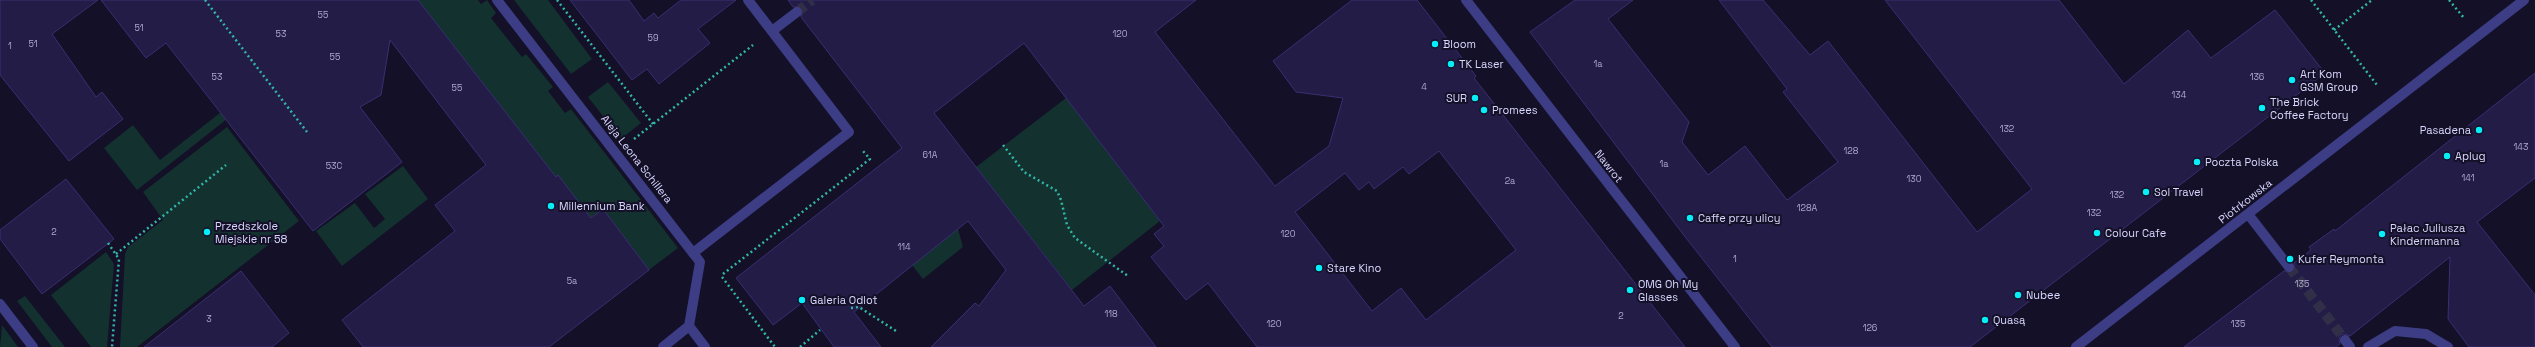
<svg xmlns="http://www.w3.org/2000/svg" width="2535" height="347" font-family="'Space Grotesk',sans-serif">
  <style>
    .green { fill: #13312e }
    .building { fill: #231c47; stroke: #392f73; fill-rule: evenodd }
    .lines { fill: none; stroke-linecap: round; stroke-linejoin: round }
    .pedestrian-tunnel { stroke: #312e47; stroke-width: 10; stroke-dasharray: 10 5; stroke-linecap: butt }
    .path { stroke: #32b6a8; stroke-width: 2.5; stroke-dasharray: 2 3; stroke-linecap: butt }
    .service { stroke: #3c3d85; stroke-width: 10 }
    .pedestrian { stroke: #3c3d85; stroke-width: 10 }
    .minor { stroke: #3c3d85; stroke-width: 10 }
    .tertiary { stroke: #3c3d85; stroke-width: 10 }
    .poi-dot { fill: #07edfa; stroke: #131027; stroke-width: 1.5 }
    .labels { text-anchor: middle; stroke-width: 4; stroke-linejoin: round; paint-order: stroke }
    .number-label { font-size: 9px; fill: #aca8d0 }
    .poi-label { font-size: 11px; fill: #d9d7fe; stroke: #131027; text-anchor: start }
    .street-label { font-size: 11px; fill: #d9d7fe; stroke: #131027 }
  </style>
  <rect width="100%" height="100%" fill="#131027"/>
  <path class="green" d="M 418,0 L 478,0 L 481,4 L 487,0 L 496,13 L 491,18 L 522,57 L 526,54 L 553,87 L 548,91 L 565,113 L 571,109 L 678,248 L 649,270 L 603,209 L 590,218 L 558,176 L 555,176 Z
    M 514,0 L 548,0 L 592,59 L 571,74 Z
    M 608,82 L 641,123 L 621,139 L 588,97 Z
    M 1066,98 L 1160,221 L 1072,290 L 976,167 Z
    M 221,112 L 227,119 L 137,190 L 104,148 L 133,125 L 160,160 Z
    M 227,127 L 299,221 L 137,347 L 120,347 L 125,254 L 128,247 L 163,220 L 143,192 Z
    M 403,166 L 428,199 L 342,266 L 316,231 L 355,203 L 374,228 L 385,219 L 365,194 Z
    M 958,229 L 963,247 L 923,279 L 912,265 Z
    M 106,252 L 114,264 L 107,347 L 91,347 L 51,295 Z
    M 25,296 L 65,347 L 52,347 L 17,301 Z
    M 2,325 L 18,347 L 0,347 Z"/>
  <path class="building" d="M 0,0 L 98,0 L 52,34 L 96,97 L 102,92 L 123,119 L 69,161 L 0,75 Z
    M 101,0 L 418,0 L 556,177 L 558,175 L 591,218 L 603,209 L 649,270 L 549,347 L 363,347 L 342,320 L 455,231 L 435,205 L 486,165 L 390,40 L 381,95 L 360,107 L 402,162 L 313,231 L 166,43 L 146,58 Z
    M 570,0 L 629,0 L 644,21 L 654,13 L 658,18 L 681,0 L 736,0 L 698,29 L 710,43 L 659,84 L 647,69 L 632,80 Z
    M 788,0 L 1196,0 L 1155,32 L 1275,186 L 1329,146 L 1343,98 L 1296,92 L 1273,61 L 1352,0 L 1417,0 L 1476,76 L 1474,78 L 1685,347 L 1257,347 L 1208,283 L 1186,300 L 1151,257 L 1164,246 L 1154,234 L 1164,226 L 1024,43 L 934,113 L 1084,306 L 1110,286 L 1156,347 L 931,347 L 975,303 L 979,306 L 1006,270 L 968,221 L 854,312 L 881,347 L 834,347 L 802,303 L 773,325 L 736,278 L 902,148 L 801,17 L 803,12 L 802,8 L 793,7 ZM 1439,151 L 1516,250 L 1426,320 L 1401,288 L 1372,311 L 1295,212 L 1345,173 L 1359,190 L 1369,182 L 1374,189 L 1403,167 L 1409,174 Z
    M 1575,0 L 1633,0 L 1608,19 L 1689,122 L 1682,142 L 1708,175 L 1745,146 L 1787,200 L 1838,162 L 1783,92 L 1787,89 L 1719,0 L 1763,0 L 1810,55 L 1828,41 L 1977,232 L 2032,189 L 1885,0 L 2059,0 L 2124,84 L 2188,30 L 2211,58 L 2275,10 L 2325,73 L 1970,347 L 1772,347 L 1686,238 L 1530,32 Z
    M 2535,73 L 2535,178 L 2477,222 L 2535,295 L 2535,347 L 2469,347 L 2448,319 L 2450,257 L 2350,336 L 2345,334 L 2341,335 L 2339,340 L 2340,344 L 2336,347 L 2184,347 L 2284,271 L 2293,272 L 2295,269 L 2294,263 L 2311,250 L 2309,247 L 2334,229 L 2335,231 Z
    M 66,179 L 114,239 L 42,294 L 0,239 L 0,230 Z
    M 241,271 L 289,333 L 272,347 L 144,347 Z"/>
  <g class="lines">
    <path class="pedestrian-tunnel" d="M 797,12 L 812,0
      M 2289,267 L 2345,340"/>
    <path class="path" d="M 205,0 L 307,132
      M 557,0 L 653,124
      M 2311,0 L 2377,85
      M 2449,0 L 2464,18
      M 2334,30 L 2372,0
      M 634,139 L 753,45
      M 1003,145 L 1024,172 L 1057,191 L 1061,200 L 1067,225 L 1075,238 L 1128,276
      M 108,243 L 119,259 L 112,347
      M 116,254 L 226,165
      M 723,274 L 870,159 L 863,151
      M 722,277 L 775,347
      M 851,308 L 859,307 L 896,331
      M 800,347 L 820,330"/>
    <path class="service" d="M 2368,347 L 2395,331 L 2426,334 L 2448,347"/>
    <path class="pedestrian" d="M 497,0 L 693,253
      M 772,31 L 797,12
      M 2248,214 L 2289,267
      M 689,326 L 705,347
      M 2345,340 L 2350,347
      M 2076,347 L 2524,0"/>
    <path class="minor" d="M 0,304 L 33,347
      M 663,347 L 689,326 L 700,262 L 693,253 L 849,132 L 748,0"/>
    <path class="tertiary" d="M 1466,0 L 1735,347"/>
  </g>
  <g class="poi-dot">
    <circle cx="1435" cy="44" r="4"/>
    <circle cx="1451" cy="64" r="4"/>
    <circle cx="2292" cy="80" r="4"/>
    <circle cx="1475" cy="98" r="4"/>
    <circle cx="2262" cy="108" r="4"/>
    <circle cx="1484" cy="110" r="4"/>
    <circle cx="2479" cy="130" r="4"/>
    <circle cx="2447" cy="156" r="4"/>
    <circle cx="2197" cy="162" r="4"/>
    <circle cx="2146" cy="192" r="4"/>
    <circle cx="551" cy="206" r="4"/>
    <circle cx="1690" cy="218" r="4"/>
    <circle cx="207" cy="232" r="4"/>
    <circle cx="2097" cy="233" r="4"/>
    <circle cx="2382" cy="234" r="4"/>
    <circle cx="2290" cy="259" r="4"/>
    <circle cx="1319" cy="268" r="4"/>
    <circle cx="1630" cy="290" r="4"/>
    <circle cx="2018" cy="295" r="4"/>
    <circle cx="802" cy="300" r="4"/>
    <circle cx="1985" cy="320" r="4"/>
  </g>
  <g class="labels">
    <g class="number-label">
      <text x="323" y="18">55</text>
      <text x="139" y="31">51</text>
      <text x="281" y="37">53</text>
      <text x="1120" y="37">120</text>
      <text x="653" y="41">59</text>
      <text x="33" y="47">51</text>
      <text x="10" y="49">1</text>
      <text x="335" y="60">55</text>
      <text x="1598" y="67">1a</text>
      <text x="217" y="80">53</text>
      <text x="2257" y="80">136</text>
      <text x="1424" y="90">4</text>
      <text x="457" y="91">55</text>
      <text x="2179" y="98">134</text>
      <text x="2007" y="132">132</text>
      <text x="2521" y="150">143</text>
      <text x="1851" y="154">128</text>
      <text x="930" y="158">61A</text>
      <text x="1664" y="167">1a</text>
      <text x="334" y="169">53C</text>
      <text x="2468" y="181">141</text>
      <text x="1914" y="182">130</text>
      <text x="1510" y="184">2a</text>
      <text x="2117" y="198">132</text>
      <text x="1807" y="211">128A</text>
      <text x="2094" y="216">132</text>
      <text x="54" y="235">2</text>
      <text x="1288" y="237">120</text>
      <text x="904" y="250">114</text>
      <text x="1735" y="262">1</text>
      <text x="572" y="284">5a</text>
      <text x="2302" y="287">135</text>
      <text x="1111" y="317">118</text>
      <text x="1621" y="319">2</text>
      <text x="209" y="322">3</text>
      <text x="1274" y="327">120</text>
      <text x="2238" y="327">135</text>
      <text x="1870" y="331">126</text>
    </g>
    <g class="poi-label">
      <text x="1443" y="48">Bloom</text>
      <text x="1459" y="68">TK Laser</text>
      <text x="2300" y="78">Art Kom<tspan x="2300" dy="13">GSM Group</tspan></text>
      <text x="1467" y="102" text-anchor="end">SUR</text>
      <text x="2270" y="106">The Brick<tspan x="2270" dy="13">Coffee Factory</tspan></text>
      <text x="1492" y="114">Promees</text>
      <text x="2471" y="134" text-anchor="end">Pasadena</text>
      <text x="2455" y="160">Aplug</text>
      <text x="2205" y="166">Poczta Polska</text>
      <text x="2154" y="196">Sol Travel</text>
      <text x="559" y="210">Millennium Bank</text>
      <text x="1698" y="222">Caffe przy ulicy</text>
      <text x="215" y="230">Przedszkole<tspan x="215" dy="13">Miejskie nr 58</tspan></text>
      <text x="2390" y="232">Pałac Juliusza<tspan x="2390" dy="13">Kindermanna</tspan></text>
      <text x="2105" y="237">Colour Cafe</text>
      <text x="2298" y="263">Kufer Reymonta</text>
      <text x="1327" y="272">Stare Kino</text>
      <text x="1638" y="288">OMG Oh My<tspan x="1638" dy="13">Glasses</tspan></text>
      <text x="2026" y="299">Nubee</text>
      <text x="810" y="304">Galeria Odlot</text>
      <text x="1993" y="324">Quasą</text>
    </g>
    <g class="street-label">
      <text transform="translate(637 159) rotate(52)" y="4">Aleja Leona Schillera</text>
      <text transform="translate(1609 166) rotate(52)" y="4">Nawrot</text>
      <text transform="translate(2245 201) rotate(-38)" y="4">Piotrkowska</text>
    </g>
  </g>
</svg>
